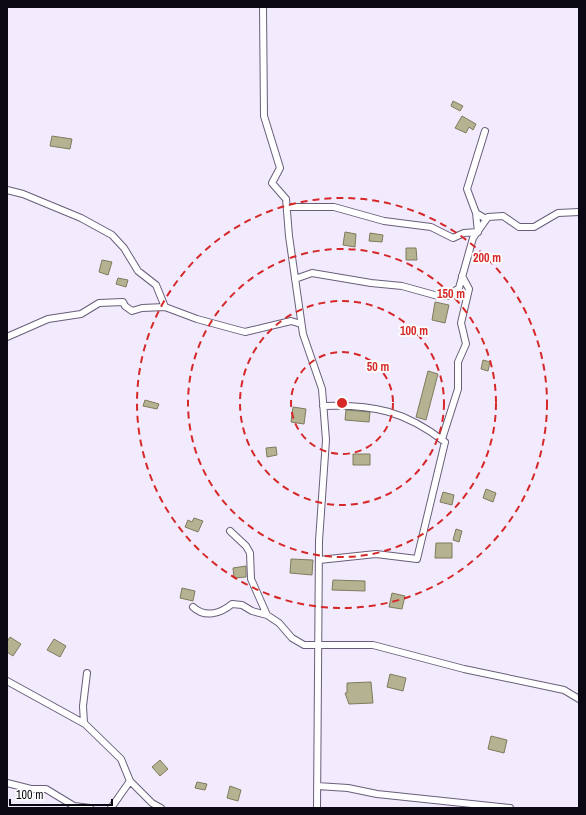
<svg xmlns="http://www.w3.org/2000/svg" width="586" height="815" font-family="'Archivo Narrow',sans-serif">
  <style>
    .building { fill: #b5b292; stroke: #7e7b5d }
    .lines { fill: none; stroke-linecap: round; stroke-linejoin: round }
    .street-casing { stroke: #685e79; stroke-width: 8 }
    .street { stroke: #fff; stroke-width: 6 }
    .ring { fill: none; stroke: #d62828; stroke-width: 2; stroke-dasharray: 7 5 }
    .centre { fill: #d62828; stroke: #fcfcfc; stroke-width: 2 }
    .ring-label { font-size: 12px; text-anchor: middle; font-weight: bold; fill: #d62828; stroke: #fcfcfc; stroke-width: 4; stroke-linejoin: round; paint-order: stroke }
  </style>
  <rect width="100%" height="100%" fill="#f2ebfe"/>
  <path class="building" d="M 453,101 L 463,106 L 460,111 L 451,106 Z
    M 462,116 L 476,124 L 473,130 L 469,127 L 466,133 L 455,128 Z
    M 52,136 L 72,139 L 70,149 L 50,146 Z
    M 345,232 L 356,234 L 355,247 L 343,245 Z
    M 370,233 L 383,235 L 382,242 L 369,241 Z
    M 406,248 L 416,248 L 417,260 L 406,260 Z
    M 102,260 L 112,262 L 108,275 L 99,272 Z
    M 118,278 L 128,280 L 126,287 L 116,284 Z
    M 435,302 L 449,305 L 445,323 L 432,320 Z
    M 483,360 L 490,362 L 488,371 L 481,369 Z
    M 428,371 L 438,374 L 426,420 L 416,417 Z
    M 145,400 L 159,404 L 157,409 L 143,406 Z
    M 293,407 L 306,409 L 304,424 L 291,422 Z
    M 346,410 L 370,412 L 369,422 L 345,420 Z
    M 276,447 L 277,455 L 267,457 L 266,448 Z
    M 353,454 L 370,454 L 370,465 L 353,465 Z
    M 486,489 L 496,493 L 493,502 L 483,498 Z
    M 443,492 L 454,495 L 452,505 L 440,502 Z
    M 194,518 L 203,521 L 198,532 L 185,527 L 188,520 L 192,522 Z
    M 456,529 L 462,531 L 459,542 L 453,540 Z
    M 436,543 L 452,543 L 452,558 L 435,558 Z
    M 291,559 L 313,560 L 312,575 L 290,573 Z
    M 246,566 L 246,577 L 234,578 L 233,568 Z
    M 333,580 L 365,581 L 365,591 L 332,590 Z
    M 182,588 L 195,591 L 193,601 L 180,598 Z
    M 392,593 L 405,596 L 402,609 L 389,607 Z
    M 10,637 L 21,644 L 13,656 L 7,652 L 7,642 Z
    M 54,639 L 66,646 L 60,657 L 47,650 Z
    M 390,674 L 406,678 L 403,691 L 387,687 Z
    M 371,682 L 373,703 L 349,704 L 345,693 L 347,693 L 347,683 Z
    M 491,736 L 507,740 L 504,753 L 488,749 Z
    M 160,760 L 168,769 L 160,776 L 152,767 Z
    M 197,782 L 207,784 L 205,790 L 195,788 Z
    M 230,786 L 241,790 L 238,801 L 227,798 Z"/>
  <g class="lines">
    <g class="street-casing">
      <path id="street" d="M 263,7 L 264,116 L 280,168 L 272,183 L 286,199 L 289,236 L 303,334 L 322,389 L 326,440 L 319,541 L 317,808
        M 7,190 L 23,194 L 81,218 L 112,235 L 124,248 L 138,271 L 156,285 L 165,307 L 197,319 L 245,332 L 291,321 L 301,324
        M 287,207 L 334,207 L 384,221 L 431,227 L 453,238 L 464,233 L 478,232 L 476,213 L 486,219
        M 476,213 L 467,189 L 485,131
        M 295,279 L 312,273 L 371,283 L 402,286 L 438,296 L 448,296 L 459,288 L 473,238 L 488,217 L 503,216 L 519,227 L 534,227 L 558,213 L 579,212
        M 7,337 L 48,319 L 81,314 L 99,303 L 123,302 L 125,306 L 132,311 L 142,308 L 165,307
        M 442,439 L 458,389 L 458,362 L 466,344 L 461,323 L 469,289 L 462,276
        M 230,531 L 246,546 L 250,553 L 251,579 L 267,615
        M 319,560 L 376,554 L 417,559 L 445,442 C 405,411 373,404 323,406
        M 193,607 C 205,618 220,614 232,604 L 242,605 L 252,611 L 267,615 L 279,623 L 292,638 L 304,645 L 373,645 L 464,669 L 564,690 L 579,699
        M 7,681 L 85,724 L 121,759 L 130,781 L 152,803 L 161,808
        M 84,723 L 83,706 L 87,673
        M 7,783 L 31,789 L 46,789 L 74,806 L 90,808
        M 317,786 L 348,788 L 377,794 L 510,808
        M 111,808 L 130,781"/>
    </g>
    <use href="#street" class="street"/>
  </g>
  <g class="ring">
    <circle cx="342" cy="403" r="51"/>
    <circle cx="342" cy="403" r="102"/>
    <circle cx="342" cy="403" r="154"/>
    <circle cx="342" cy="403" r="205"/>
  </g>
  <circle cx="342" cy="403" r="6" class="centre"/>
  <g class="ring-label">
    <text x="487" y="262">200 m</text>
    <text x="451" y="298">150 m</text>
    <text x="414" y="335">100 m</text>
    <text x="378" y="371">50 m</text>
  </g>
  <rect width="586" height="815" fill="none" stroke="#0d0914" stroke-width="16"/>
  <path d="M10 799v6h102v-6" fill="none" stroke="#0d0914" stroke-width="2"/>
  <text x="16" y="799" font-size="12" fill="#0d0914" stroke="#fcfcfc" stroke-width="3" paint-order="stroke">100 m</text>
</svg>
